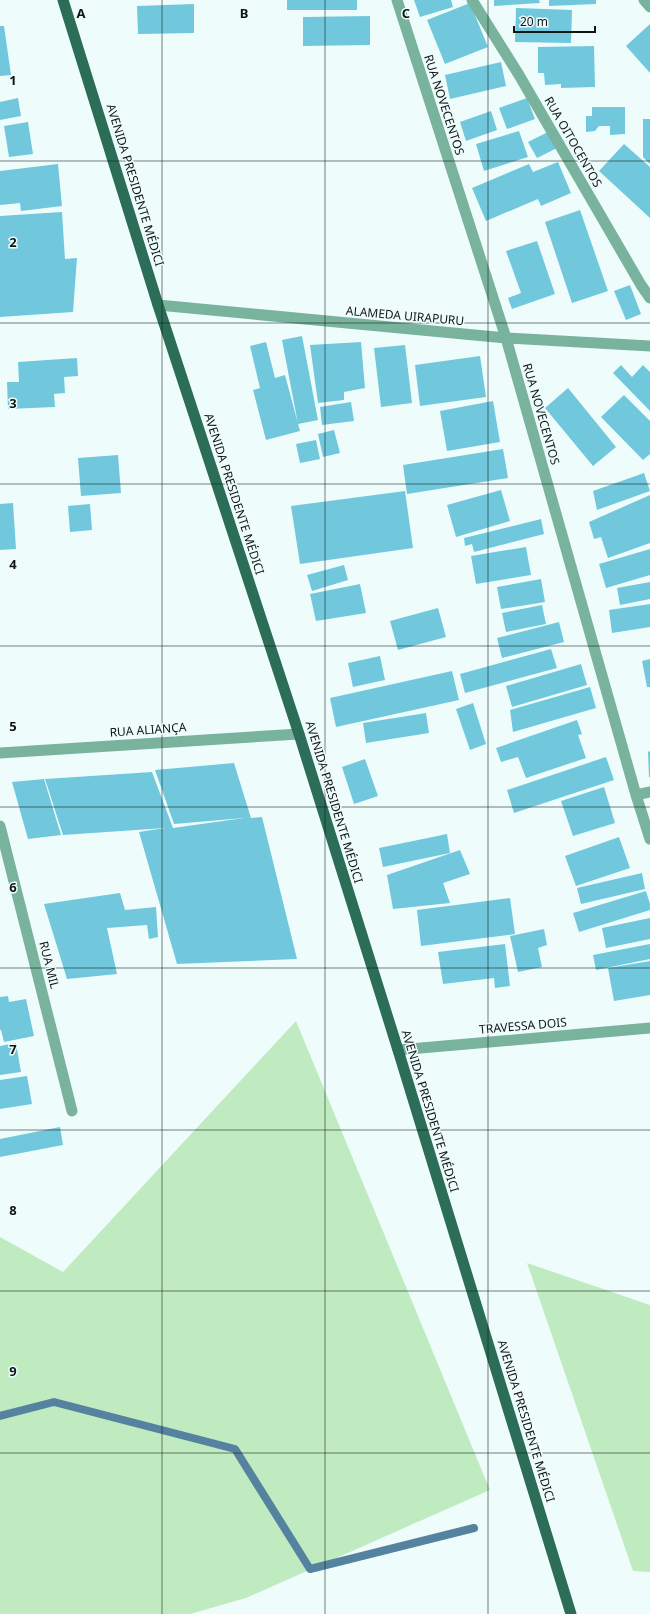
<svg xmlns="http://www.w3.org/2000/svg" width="650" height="1614" font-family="'Noto Sans',sans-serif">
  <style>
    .green { fill: #c0ebc0 }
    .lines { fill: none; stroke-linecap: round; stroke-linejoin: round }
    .stream { stroke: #54829f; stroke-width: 8 }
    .building { fill: #71c8dd }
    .minor { stroke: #7ab39d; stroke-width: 11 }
    .primary { stroke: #2c6d58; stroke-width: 11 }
    .grid { fill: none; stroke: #111615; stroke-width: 1; stroke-opacity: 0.55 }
    .labels { text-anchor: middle; stroke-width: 3; stroke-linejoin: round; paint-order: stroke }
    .street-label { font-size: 12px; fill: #111615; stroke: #eefdfc }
    .grid-label { font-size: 13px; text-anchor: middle; font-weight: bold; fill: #111615; stroke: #eefdfc; stroke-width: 3; stroke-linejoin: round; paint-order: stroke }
  </style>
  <rect width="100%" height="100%" fill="#eefdfc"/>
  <path class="green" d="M 296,1021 L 490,1490 L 246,1598 L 190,1614 L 0,1614 L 0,1237 L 63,1272 Z
    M 527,1263 L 650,1305 L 650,1572 L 633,1571 Z"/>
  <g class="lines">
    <path class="stream" d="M 0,1416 L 54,1402 L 235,1449 L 310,1569 L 474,1528"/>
  </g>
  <path class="building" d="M 287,0 L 357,0 L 357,10 L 287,10 Z
    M 414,0 L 451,0 L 453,7 L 420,17 Z
    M 494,0 L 539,0 L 540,3 L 494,6 Z
    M 549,0 L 596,0 L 596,4 L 549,6 Z
    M 470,3 L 488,47 L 445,64 L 427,20 Z
    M 194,4 L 194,33 L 138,34 L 137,6 Z
    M 516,8 L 572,10 L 571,43 L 515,42 Z
    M 370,16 L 370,45 L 303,46 L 303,17 Z
    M 650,24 L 650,73 L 626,46 Z
    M 0,26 L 4,26 L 11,75 L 0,76 Z
    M 594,46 L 595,87 L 561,88 L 561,84 L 545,85 L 544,73 L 538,73 L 538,47 Z
    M 501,62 L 506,86 L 450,99 L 445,75 Z
    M 18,98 L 21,116 L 0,120 L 0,102 Z
    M 527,98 L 535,119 L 507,129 L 499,108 Z
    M 592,107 L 625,107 L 625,134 L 610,135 L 610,126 L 599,126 L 595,131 L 586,132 L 586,116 L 592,116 Z
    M 491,111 L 497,130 L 466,141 L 460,122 Z
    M 643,119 L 650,119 L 650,164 L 643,157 Z
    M 28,122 L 33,154 L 9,157 L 4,126 Z
    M 519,131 L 528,157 L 484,171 L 476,144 Z
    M 550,131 L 559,147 L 537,158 L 528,142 Z
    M 624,144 L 650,167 L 650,218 L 599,171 Z
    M 558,162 L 571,193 L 541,206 L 538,199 L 486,221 L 472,188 L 529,164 L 533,172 Z
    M 58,164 L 62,206 L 21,211 L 20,203 L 0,205 L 0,171 Z
    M 580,210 L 608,291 L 572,303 L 545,222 Z
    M 62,212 L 65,259 L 77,258 L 73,312 L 0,317 L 0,216 Z
    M 537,241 L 555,294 L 512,309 L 508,298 L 521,293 L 506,251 Z
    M 630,285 L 641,314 L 626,320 L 614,291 Z
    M 302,336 L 318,420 L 298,424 L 282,340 Z
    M 266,342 L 275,378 L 285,375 L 300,431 L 266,440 L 253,390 L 260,388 L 250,346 Z
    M 361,342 L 365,388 L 344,392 L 344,400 L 318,403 L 310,345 Z
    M 405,345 L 412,403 L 381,407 L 374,348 Z
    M 480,356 L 486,397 L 420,406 L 415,365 Z
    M 77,358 L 78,376 L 64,377 L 65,393 L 54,394 L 55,407 L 8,409 L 7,382 L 19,382 L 18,362 Z
    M 621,365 L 632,377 L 643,365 L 650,372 L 650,411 L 613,373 Z
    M 568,388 L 616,447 L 593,466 L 545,408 Z
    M 624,395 L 650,421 L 650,454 L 643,460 L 601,417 Z
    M 493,401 L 500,442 L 447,451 L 440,411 Z
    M 351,402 L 354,421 L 322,425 L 320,407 Z
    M 334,430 L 340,453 L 323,457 L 318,434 Z
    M 316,440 L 320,459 L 300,463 L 296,444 Z
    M 503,449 L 508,478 L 407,494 L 403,465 Z
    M 118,455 L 121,493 L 81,496 L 78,458 Z
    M 644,473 L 650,491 L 597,510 L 593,491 Z
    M 501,490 L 510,521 L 456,537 L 447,505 Z
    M 405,491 L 413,548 L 300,564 L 291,506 Z
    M 650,495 L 650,543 L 608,558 L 601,537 L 594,539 L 589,522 Z
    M 13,503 L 16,549 L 0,550 L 0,504 Z
    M 90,504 L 92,530 L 70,532 L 68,506 Z
    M 541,519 L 544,534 L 474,552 L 472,544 L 465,546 L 464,538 Z
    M 526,547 L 531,575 L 476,584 L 471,556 Z
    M 650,549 L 650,575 L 606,588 L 599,564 Z
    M 344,565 L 348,580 L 312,591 L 307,575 Z
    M 541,579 L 545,602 L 501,609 L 497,587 Z
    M 650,582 L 650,599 L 620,605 L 617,588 Z
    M 360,584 L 366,613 L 316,621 L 310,594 Z
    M 650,604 L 650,627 L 612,633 L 609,610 Z
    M 542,605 L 546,624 L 506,632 L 502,613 Z
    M 438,608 L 446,637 L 398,650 L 390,621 Z
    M 559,622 L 564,642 L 502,658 L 497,638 Z
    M 551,649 L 557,668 L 465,693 L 460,674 Z
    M 380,656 L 385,680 L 353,687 L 348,663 Z
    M 650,659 L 650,687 L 647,687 L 642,661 Z
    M 581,664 L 587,685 L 512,707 L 506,686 Z
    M 452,671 L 459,700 L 336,727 L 330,698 Z
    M 590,687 L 596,708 L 513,732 L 510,710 Z
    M 473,703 L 486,744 L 470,750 L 456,709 Z
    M 426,713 L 429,733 L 366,743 L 363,723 Z
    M 577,720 L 582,734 L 578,735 L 586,758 L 526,778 L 518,757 L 501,762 L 496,748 Z
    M 650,751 L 650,777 L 649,777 L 648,752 Z
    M 606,757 L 614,780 L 514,813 L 507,790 Z
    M 365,759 L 378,796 L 354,804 L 342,767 Z
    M 234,763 L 251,818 L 262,817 L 297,959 L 177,964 L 139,832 L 165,828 L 63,835 L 45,779 L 152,772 L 173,828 L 244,818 L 174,824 L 155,770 Z
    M 44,779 L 61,835 L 28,839 L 12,782 Z
    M 604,787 L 615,823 L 573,836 L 561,801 Z
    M 447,834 L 450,853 L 383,867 L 379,848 Z
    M 619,837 L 630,868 L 576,886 L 565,856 Z
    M 460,850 L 470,874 L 443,883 L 450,903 L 393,909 L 387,875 Z
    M 642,873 L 645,889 L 581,904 L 577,888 Z
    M 646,891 L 650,904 L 650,910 L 579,932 L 573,913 Z
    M 120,893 L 125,910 L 156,907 L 158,937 L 149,939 L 147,925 L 107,928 L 117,974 L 67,979 L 44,904 Z
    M 510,898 L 515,934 L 421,946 L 417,910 Z
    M 650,918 L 650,939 L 606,948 L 602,928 Z
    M 544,929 L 547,945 L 538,948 L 542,967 L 518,972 L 510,936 Z
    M 505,944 L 510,986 L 495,988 L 494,978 L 443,984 L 438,952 Z
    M 650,944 L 650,959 L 596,970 L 593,955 Z
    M 650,961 L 650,995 L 614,1001 L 608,968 Z
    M 8,996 L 9,1002 L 26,999 L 34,1036 L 4,1042 L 1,1030 L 0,1030 L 0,997 Z
    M 16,1043 L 21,1072 L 0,1075 L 0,1046 Z
    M 27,1076 L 32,1104 L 0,1109 L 0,1080 Z
    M 60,1127 L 63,1145 L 0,1157 L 0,1139 Z"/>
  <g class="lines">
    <path class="minor" d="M 397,0 L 506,338 L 636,795 L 650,839
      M 472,0 L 519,75 L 641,285 L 650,298
      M 644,0 L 650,7
      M 158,305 L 506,338 L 650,346
      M 0,753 L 299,734
      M 636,795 L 650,792
      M 0,826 L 72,1111
      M 398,1050 L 650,1028"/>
    <path class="primary" d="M 63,0 L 158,305 L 299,734 L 398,1050 L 571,1614"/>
  </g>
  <path class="grid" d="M 162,0 L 162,1614M 325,0 L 325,1614M 488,0 L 488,1614M 0,161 L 650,161M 0,323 L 650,323M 0,484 L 650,484M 0,646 L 650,646M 0,807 L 650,807M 0,968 L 650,968M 0,1130 L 650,1130M 0,1291 L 650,1291M 0,1453 L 650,1453"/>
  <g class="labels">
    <g class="street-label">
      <text transform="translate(444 105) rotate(72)" y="4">RUA NOVECENTOS</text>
      <text transform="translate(573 142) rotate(60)" y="4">RUA OITOCENTOS</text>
      <text transform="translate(135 185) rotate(73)" y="4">AVENIDA PRESIDENTE MÉDICI</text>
      <text transform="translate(405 316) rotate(5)" y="4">ALAMEDA UIRAPURU</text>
      <text transform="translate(541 414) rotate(74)" y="4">RUA NOVECENTOS</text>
      <text transform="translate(234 494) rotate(72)" y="4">AVENIDA PRESIDENTE MÉDICI</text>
      <text transform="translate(148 730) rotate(-4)" y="4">RUA ALIANÇA</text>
      <text transform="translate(334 802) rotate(73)" y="4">AVENIDA PRESIDENTE MÉDICI</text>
      <text transform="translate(49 965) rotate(76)" y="4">RUA MIL</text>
      <text transform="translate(523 1026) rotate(-5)" y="4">TRAVESSA DOIS</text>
      <text transform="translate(430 1111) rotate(73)" y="4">AVENIDA PRESIDENTE MÉDICI</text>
      <text transform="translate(526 1421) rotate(73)" y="4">AVENIDA PRESIDENTE MÉDICI</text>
    </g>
  </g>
  <g class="grid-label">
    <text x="81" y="18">A</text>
    <text x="244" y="18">B</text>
    <text x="406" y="18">C</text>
    <text x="13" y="85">1</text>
    <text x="13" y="247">2</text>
    <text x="13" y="408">3</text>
    <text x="13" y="569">4</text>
    <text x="13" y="731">5</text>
    <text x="13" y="892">6</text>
    <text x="13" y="1054">7</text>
    <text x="13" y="1215">8</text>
    <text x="13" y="1376">9</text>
  </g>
  <path d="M514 26v6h81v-6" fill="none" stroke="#111615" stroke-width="2"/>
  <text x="520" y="26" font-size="12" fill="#111615" stroke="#eefdfc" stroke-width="3" paint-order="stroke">20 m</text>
</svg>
